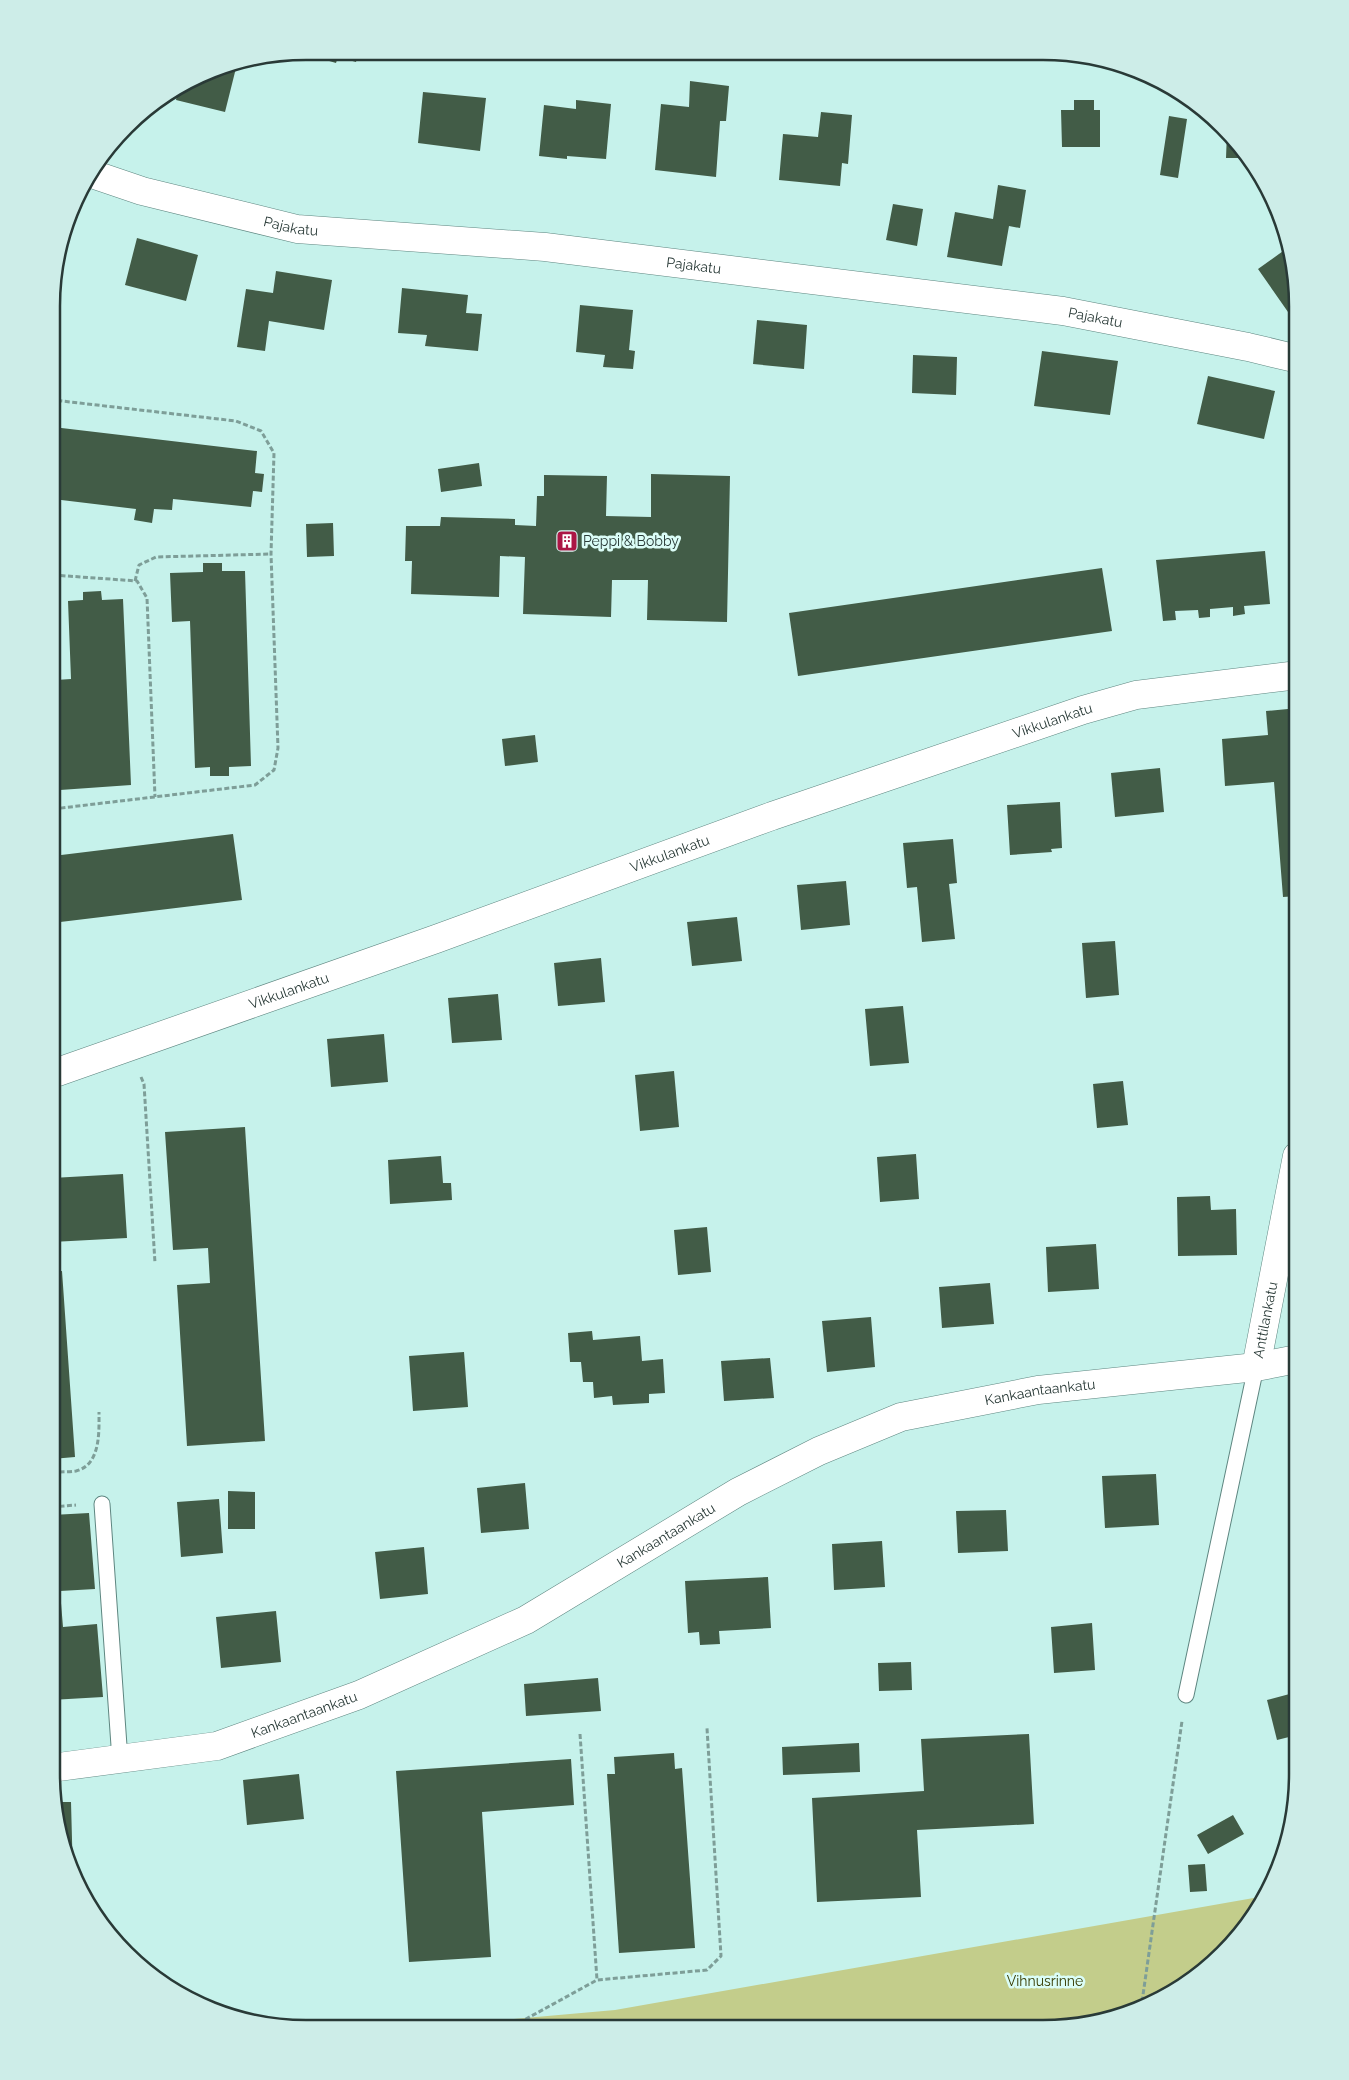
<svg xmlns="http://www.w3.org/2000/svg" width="1349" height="2080" font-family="Raleway,sans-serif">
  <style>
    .green { fill: #c3cd8b }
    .building { fill: #425c47 }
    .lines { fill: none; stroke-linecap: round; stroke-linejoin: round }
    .lane-casing { stroke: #5e8680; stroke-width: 17 }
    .street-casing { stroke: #5e8680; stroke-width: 29 }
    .path { stroke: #7e9e98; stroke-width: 3; stroke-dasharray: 5 2.5; stroke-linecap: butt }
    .lane { stroke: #fff; stroke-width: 15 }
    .street { stroke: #fff; stroke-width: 28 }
    .labels { text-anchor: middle; stroke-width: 5; stroke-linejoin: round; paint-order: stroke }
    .street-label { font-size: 14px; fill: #293a37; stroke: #dbfdf7 }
    .poi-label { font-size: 14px; fill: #293a37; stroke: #dbfdf7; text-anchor: start }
    .park-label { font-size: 14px; fill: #363b00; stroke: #dbfdf7 }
    .rim { fill: none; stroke: #293a37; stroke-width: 2.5 }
  </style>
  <rect width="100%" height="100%" fill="#c6f2eb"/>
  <path class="green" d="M 1265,1896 L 1255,1916 L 1211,1966 L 1141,2009 L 1043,2029 L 421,2027 L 615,2010 Z"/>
  <path class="building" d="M 321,51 L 359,51 L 356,62 L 338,57 L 336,63 L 319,58 Z
    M 228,67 L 236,68 L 225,112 L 176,100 L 178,89 L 209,71 Z
    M 690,81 L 729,86 L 726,121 L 720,121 L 716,177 L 655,170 L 661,104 L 689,107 Z
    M 423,92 L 486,98 L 480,151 L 418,143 Z
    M 576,100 L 611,104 L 606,159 L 567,156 L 567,159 L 539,156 L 544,105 L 576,109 Z
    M 1074,100 L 1094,100 L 1094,110 L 1100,110 L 1100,147 L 1062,147 L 1061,110 L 1074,110 Z
    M 821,112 L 852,115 L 848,164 L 842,163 L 840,186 L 779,180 L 783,134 L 818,137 Z
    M 1169,116 L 1187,119 L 1178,178 L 1160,175 Z
    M 1227,132 L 1245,151 L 1249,158 L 1226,158 Z
    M 998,185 L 1026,190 L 1020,228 L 1009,226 L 1002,266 L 947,257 L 955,212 L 993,219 Z
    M 893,204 L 923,209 L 917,246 L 886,240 Z
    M 137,238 L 198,255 L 186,301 L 125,285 Z
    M 1286,249 L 1298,306 L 1298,320 L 1295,322 L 1258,269 Z
    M 276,271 L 332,280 L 324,330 L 269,321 L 265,351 L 237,347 L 246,289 L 273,293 Z
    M 402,288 L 468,295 L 466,313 L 482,314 L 478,351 L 425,346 L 427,335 L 398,333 Z
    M 580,305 L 633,310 L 629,350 L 635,351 L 633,369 L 603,367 L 605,355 L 576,352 Z
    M 757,320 L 807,325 L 804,369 L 753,364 Z
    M 1042,351 L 1118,361 L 1110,415 L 1034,406 Z
    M 913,355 L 957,357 L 956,395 L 912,393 Z
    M 1208,376 L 1275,391 L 1264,439 L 1197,424 Z
    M 53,427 L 257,451 L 255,473 L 264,474 L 262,492 L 253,491 L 251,507 L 173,499 L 172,510 L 154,509 L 152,523 L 134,520 L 136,509 L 53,499 Z
    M 479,463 L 482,486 L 441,492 L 438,469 Z
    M 651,474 L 730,476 L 727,622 L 647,620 L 648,580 L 612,580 L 611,617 L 523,614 L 525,557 L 500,556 L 499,597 L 411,594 L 412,561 L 405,561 L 406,526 L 440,526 L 441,517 L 515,519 L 515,525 L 536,526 L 537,496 L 544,496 L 544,475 L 607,476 L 606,516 L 651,517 Z
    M 333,523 L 334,556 L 307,557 L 306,524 Z
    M 1265,551 L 1270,604 L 1244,606 L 1245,614 L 1233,616 L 1233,607 L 1210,609 L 1210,617 L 1199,618 L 1198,610 L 1175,611 L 1176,620 L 1163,621 L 1156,560 Z
    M 203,563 L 222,563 L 222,571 L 245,571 L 251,766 L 229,767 L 229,776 L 210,776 L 210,767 L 195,768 L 190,621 L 172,622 L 170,573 L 203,572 Z
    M 1102,568 L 1112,631 L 798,676 L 789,613 Z
    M 101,591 L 102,600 L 123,599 L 131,785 L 60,790 L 58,731 L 53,731 L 53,701 L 57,701 L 56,680 L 71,679 L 68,601 L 83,600 L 83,592 Z
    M 1298,708 L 1298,896 L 1283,897 L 1274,782 L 1225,786 L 1222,739 L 1268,735 L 1266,711 Z
    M 535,735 L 538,762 L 505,766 L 502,739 Z
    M 1160,768 L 1164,812 L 1115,817 L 1111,773 Z
    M 1060,802 L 1062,848 L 1051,849 L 1052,852 L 1010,855 L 1007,805 Z
    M 233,834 L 242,900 L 52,923 L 53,856 Z
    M 953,839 L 957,883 L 949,884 L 955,939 L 922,942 L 917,887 L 907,888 L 903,843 Z
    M 846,881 L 850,925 L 801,930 L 797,885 Z
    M 737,917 L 742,961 L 692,966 L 687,922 Z
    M 1115,941 L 1119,995 L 1086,998 L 1082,943 Z
    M 601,958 L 605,1002 L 558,1006 L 554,963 Z
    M 498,994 L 502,1040 L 452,1043 L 448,998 Z
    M 903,1006 L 909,1063 L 870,1066 L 865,1009 Z
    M 384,1034 L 388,1082 L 331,1087 L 327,1039 Z
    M 674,1071 L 679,1127 L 640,1131 L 635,1075 Z
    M 1123,1081 L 1128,1125 L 1097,1128 L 1093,1084 Z
    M 245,1127 L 265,1441 L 187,1446 L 177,1285 L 210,1283 L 208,1248 L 173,1250 L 165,1132 Z
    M 916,1154 L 919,1199 L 880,1202 L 877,1157 Z
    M 441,1156 L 443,1183 L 451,1183 L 452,1200 L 390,1204 L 388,1160 Z
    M 123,1174 L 127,1238 L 52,1242 L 52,1178 Z
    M 1210,1196 L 1211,1210 L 1236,1209 L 1237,1255 L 1178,1256 L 1177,1197 Z
    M 707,1227 L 711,1272 L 678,1275 L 674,1230 Z
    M 1096,1244 L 1099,1289 L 1048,1292 L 1046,1247 Z
    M 62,1271 L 75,1457 L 52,1459 L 52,1272 Z
    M 990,1283 L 994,1324 L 942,1328 L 939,1287 Z
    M 871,1317 L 875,1367 L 827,1372 L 822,1321 Z
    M 592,1331 L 593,1340 L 640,1336 L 642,1361 L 663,1359 L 665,1393 L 649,1394 L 649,1403 L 613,1405 L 612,1396 L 594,1398 L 593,1382 L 583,1382 L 581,1362 L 570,1362 L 568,1333 Z
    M 464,1352 L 468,1407 L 413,1411 L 409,1356 Z
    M 770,1358 L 774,1398 L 724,1401 L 721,1361 Z
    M 1156,1474 L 1159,1525 L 1105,1528 L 1102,1476 Z
    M 525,1483 L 529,1529 L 481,1533 L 477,1488 Z
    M 228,1491 L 255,1492 L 255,1529 L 228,1529 Z
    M 219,1499 L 223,1553 L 181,1557 L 177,1502 Z
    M 1006,1510 L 1008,1551 L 958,1553 L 956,1511 Z
    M 89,1513 L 95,1589 L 60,1591 L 63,1627 L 97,1624 L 103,1697 L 51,1700 L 52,1515 Z
    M 882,1541 L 885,1587 L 834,1590 L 832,1544 Z
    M 424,1547 L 428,1594 L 380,1599 L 375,1552 Z
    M 768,1577 L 771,1628 L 719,1631 L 720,1644 L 700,1645 L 699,1632 L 688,1633 L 685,1581 Z
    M 276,1611 L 281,1662 L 221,1668 L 216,1617 Z
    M 1092,1623 L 1095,1670 L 1054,1673 L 1051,1627 Z
    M 911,1662 L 912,1690 L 879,1691 L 878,1663 Z
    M 598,1678 L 601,1711 L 526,1716 L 524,1684 Z
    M 1297,1692 L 1297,1735 L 1277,1740 L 1267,1700 Z
    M 1029,1734 L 1034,1824 L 917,1830 L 921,1897 L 817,1902 L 812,1798 L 924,1791 L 921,1739 Z
    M 859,1743 L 860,1772 L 783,1775 L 782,1747 Z
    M 674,1753 L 675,1769 L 682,1768 L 695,1948 L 619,1953 L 607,1774 L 615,1774 L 614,1757 Z
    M 571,1759 L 574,1805 L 482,1812 L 491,1957 L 409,1962 L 396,1771 Z
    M 299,1774 L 304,1819 L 247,1825 L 243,1780 Z
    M 57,1802 L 71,1802 L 73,1877 L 71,1872 Z
    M 1233,1815 L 1244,1834 L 1208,1854 L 1197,1835 Z
    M 1205,1864 L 1207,1891 L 1190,1892 L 1188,1865 Z"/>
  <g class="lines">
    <g class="lane-casing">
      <path id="lane" d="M 102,1504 L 120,1760
        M 1186,1695 L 1256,1367"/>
    </g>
    <g class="street-casing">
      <g id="street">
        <path id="s1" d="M 92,174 L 142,191 L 297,229 L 545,247 L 1063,311 L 1248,347 L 1298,359"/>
        <path id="s2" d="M 52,1074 L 436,939 L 772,816 L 1083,710 L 1136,695 L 1298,675"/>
        <path id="s3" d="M 1256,1367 L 1297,1156"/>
        <path id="s4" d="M 51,1768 L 217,1746 L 359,1695 L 526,1620 L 738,1492 L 819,1451 L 901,1417 L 1038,1390 L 1256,1367 L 1297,1359"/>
      </g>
    </g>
    <path class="path" d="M 53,575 L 137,581 L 147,598 L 155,797
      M 135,581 L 139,565 L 156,557 L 271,554
      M 53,809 L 255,785 L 274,770 L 278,748 L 271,554 L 274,453 L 261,431 L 236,421 L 53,400
      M 141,1077 L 144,1084 L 155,1263
      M 52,1472 C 59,1472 68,1472 76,1471 C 101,1465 99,1431 99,1412
      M 52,1507 L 76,1505
      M 580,1734 L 597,1980
      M 1141,2009 L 1182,1721
      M 497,2027 L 515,2025 L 597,1980 L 707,1970 L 721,1956 L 707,1728"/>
    <use href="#lane" class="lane"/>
    <use href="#street" class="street"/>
  </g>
  <defs>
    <g id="building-square" transform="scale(1.125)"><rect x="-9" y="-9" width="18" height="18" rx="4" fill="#ab1645" stroke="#dbfdf7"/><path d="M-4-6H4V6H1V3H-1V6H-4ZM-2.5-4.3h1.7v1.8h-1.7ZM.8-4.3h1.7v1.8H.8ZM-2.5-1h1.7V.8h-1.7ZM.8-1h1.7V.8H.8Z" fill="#fff"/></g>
  </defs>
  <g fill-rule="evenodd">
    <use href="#building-square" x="567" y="541"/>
  </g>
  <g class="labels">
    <g class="street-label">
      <text dy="5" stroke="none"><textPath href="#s1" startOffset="206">Pajakatu</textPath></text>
      <text dy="5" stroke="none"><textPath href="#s1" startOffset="611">Pajakatu</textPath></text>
      <text dy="5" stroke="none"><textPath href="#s1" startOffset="1016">Pajakatu</textPath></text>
      <text dy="5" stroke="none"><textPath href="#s2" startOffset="1061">Vikkulankatu</textPath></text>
      <text dy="5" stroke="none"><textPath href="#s2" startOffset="656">Vikkulankatu</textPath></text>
      <text dy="5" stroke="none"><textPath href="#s2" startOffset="251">Vikkulankatu</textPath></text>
      <text dy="5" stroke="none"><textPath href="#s3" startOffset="48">Anttilankatu</textPath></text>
      <text dy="5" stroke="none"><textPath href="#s4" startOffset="1070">Kankaantaankatu</textPath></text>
      <text dy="5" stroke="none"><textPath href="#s4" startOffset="665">Kankaantaankatu</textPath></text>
      <text dy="5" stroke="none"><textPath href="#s4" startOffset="260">Kankaantaankatu</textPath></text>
    </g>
    <g class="poi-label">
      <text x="583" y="546">Peppi &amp; Bobby</text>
    </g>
    <g class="park-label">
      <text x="1045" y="1986">Vihnusrinne</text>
    </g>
  </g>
  <path d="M0 0H1349V2080H0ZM306 60H1043A246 246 0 0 1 1289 306V1774A246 246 0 0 1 1043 2020H306A246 246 0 0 1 60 1774V306A246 246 0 0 1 306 60Z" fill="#cdede8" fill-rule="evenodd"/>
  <path class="rim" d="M306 60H1043A246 246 0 0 1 1289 306V1774A246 246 0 0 1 1043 2020H306A246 246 0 0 1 60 1774V306A246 246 0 0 1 306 60Z"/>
</svg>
